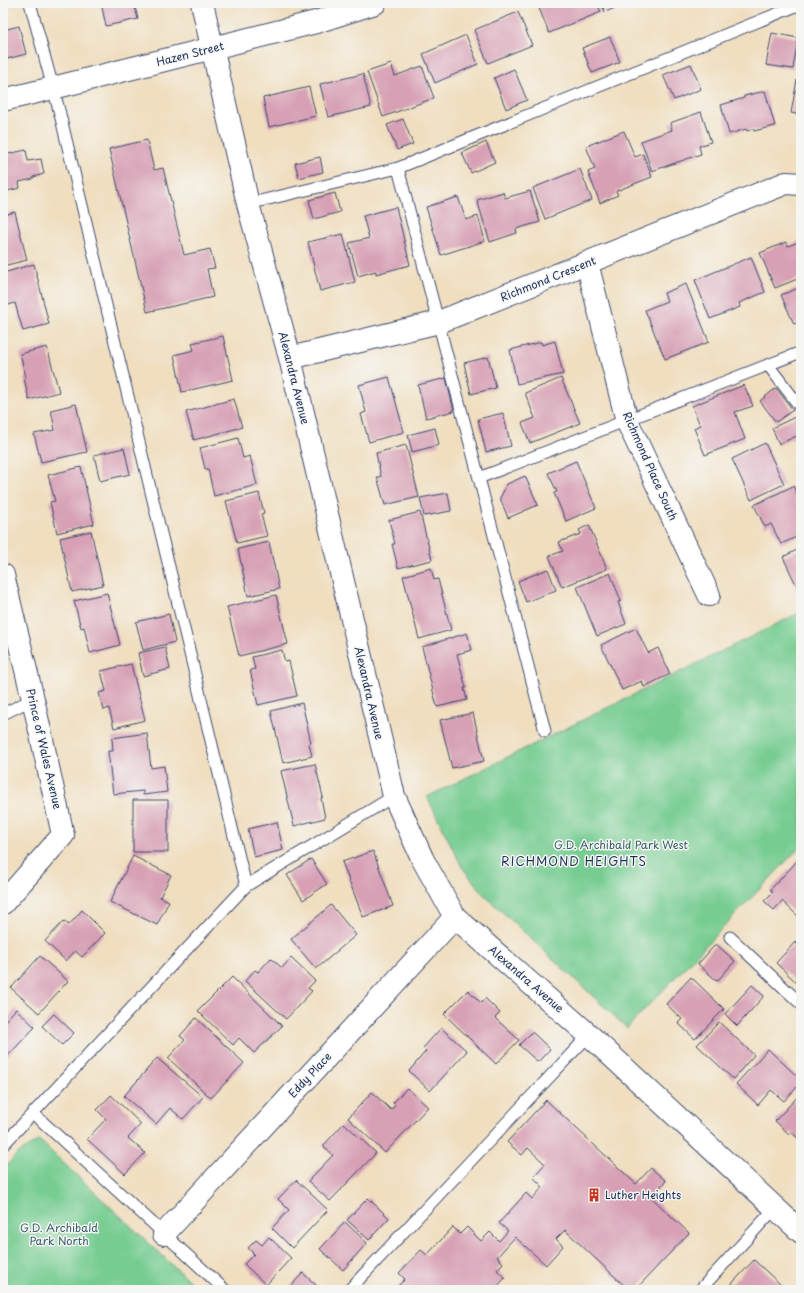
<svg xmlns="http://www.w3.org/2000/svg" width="804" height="1293" font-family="'Playpen Sans',sans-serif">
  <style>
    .green { fill: #76cc91; stroke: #487e78 }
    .building { fill: #d7a0b5 }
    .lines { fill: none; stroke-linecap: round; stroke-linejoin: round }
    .service-casing { stroke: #3b496d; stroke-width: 13 }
    .minor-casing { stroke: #3b496d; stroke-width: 24 }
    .service { stroke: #fff; stroke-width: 11 }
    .minor { stroke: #fff; stroke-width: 22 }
    .labels { text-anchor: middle; stroke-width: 3; stroke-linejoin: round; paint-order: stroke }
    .street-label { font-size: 11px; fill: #1b2f5e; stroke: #f6f6f2 }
    .park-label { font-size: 11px; fill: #365e6d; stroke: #f6f6f2 }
    .poi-label { font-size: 11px; fill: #1b2f5e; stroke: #f6f6f2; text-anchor: start }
    .neighbourhood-label { font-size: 12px; letter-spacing: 1px; fill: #1b2f5e; stroke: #f6f6f2 }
  </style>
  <rect width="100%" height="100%" fill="#f6f6f2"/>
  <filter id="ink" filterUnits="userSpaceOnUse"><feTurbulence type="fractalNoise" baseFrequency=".025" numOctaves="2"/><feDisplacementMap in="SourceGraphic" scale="8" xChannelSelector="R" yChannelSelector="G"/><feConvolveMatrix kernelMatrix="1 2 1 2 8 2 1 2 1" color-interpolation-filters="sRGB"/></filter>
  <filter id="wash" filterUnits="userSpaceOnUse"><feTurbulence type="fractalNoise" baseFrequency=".012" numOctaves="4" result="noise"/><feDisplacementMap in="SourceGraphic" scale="16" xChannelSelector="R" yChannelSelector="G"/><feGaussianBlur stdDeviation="0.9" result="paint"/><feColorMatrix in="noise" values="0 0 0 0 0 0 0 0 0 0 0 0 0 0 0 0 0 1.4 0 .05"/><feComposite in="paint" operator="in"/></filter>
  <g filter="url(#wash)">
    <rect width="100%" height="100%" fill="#f0debf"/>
    <path class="green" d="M 801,612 L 801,846 L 627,1028 L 484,895 L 462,867 L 427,797 Z
      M 39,1140 L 199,1290 L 3,1290 L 3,1170 L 17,1154 Z"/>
    <g id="blocks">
      <path class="building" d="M 101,3 L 134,3 L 138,19 L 106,26 Z
        M 537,3 L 597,3 L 601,12 L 549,33 Z
        M 601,3 L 628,3 L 605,12 Z
        M 518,12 L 532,45 L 488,63 L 474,30 Z
        M 19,26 L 26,54 L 3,60 L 3,30 Z
        M 772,33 L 798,38 L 793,69 L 766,65 Z
        M 466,35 L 478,64 L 435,83 L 423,54 Z
        M 610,37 L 620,62 L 592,73 L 582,48 Z
        M 391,64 L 395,76 L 422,66 L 434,98 L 383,117 L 367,72 Z
        M 691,64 L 701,89 L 674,100 L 663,75 Z
        M 514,69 L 527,100 L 506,109 L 494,78 Z
        M 363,74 L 371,107 L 328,117 L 320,84 Z
        M 797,80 L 801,81 L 801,115 L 791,113 Z
        M 309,87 L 316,116 L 269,127 L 263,98 Z
        M 765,91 L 775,126 L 754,131 L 753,129 L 747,131 L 746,129 L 729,134 L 721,105 L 744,98 L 744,96 Z
        M 701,112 L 711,142 L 699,146 L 701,154 L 652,171 L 641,141 L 672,130 L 670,123 Z
        M 403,119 L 413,144 L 397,150 L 387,125 Z
        M 624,131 L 635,157 L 643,154 L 652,177 L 616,191 L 618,195 L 600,203 L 588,172 L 595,169 L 586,146 Z
        M 147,140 L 154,170 L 163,168 L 184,255 L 210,249 L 215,268 L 207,269 L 213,297 L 147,312 L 109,149 Z
        M 486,142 L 495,162 L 471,173 L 462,153 Z
        M 26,150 L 28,161 L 41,159 L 44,174 L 33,177 L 33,179 L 19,182 L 20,188 L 3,192 L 3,155 Z
        M 320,157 L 323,172 L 299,178 L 295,163 Z
        M 580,169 L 592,200 L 545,219 L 533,188 Z
        M 530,191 L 540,222 L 516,229 L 517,233 L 490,242 L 477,200 L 503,192 L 505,198 Z
        M 335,193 L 340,212 L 314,219 L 309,200 Z
        M 458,197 L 466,220 L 478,216 L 485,241 L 441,255 L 426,207 Z
        M 396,207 L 410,265 L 376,274 L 376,271 L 358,276 L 349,243 L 369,238 L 363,216 Z
        M 15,212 L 27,260 L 3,266 L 3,215 Z
        M 343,234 L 355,282 L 320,291 L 308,242 Z
        M 801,241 L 801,273 L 799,274 L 800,278 L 775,288 L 760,253 L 786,242 L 788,246 Z
        M 751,257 L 765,292 L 739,303 L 740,307 L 710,319 L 695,280 Z
        M 34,264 L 49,324 L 23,331 L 15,303 L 5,306 L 3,297 L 3,273 Z
        M 686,284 L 709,342 L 665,359 L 645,310 L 667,301 L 664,293 Z
        M 801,287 L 801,321 L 794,324 L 781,295 Z
        M 223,336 L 233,380 L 182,392 L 174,355 L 194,350 L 192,343 Z
        M 555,341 L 563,374 L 517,384 L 510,350 L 541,342 L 542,345 Z
        M 47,347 L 59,392 L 29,400 L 24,378 L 26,377 L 20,354 Z
        M 488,357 L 496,388 L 471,394 L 464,363 Z
        M 389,377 L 404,432 L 369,442 L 361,414 L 366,412 L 359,385 Z
        M 446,378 L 454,411 L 426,418 L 418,385 Z
        M 561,378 L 580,423 L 530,443 L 522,423 L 535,418 L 525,393 Z
        M 744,385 L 753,406 L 735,412 L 745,439 L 705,455 L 694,428 L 700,425 L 692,406 Z
        M 776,388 L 793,410 L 776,422 L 760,401 Z
        M 234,399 L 242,427 L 194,440 L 186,412 Z
        M 76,404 L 87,452 L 41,462 L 34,434 L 55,430 L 51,410 Z
        M 503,413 L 511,446 L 486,452 L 478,419 Z
        M 797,416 L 801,426 L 801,434 L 779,444 L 772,428 Z
        M 435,428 L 439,445 L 412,452 L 408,435 Z
        M 238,438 L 243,458 L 250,456 L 257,485 L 214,496 L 208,469 L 205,469 L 200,448 Z
        M 765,443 L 784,484 L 751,500 L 732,459 Z
        M 406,445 L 419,497 L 385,505 L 377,477 L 381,477 L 376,453 Z
        M 124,448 L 130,474 L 100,481 L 94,455 Z
        M 576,461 L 596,508 L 566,521 L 554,493 L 557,492 L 548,473 Z
        M 81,467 L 94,524 L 57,533 L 50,502 L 55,501 L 48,475 Z
        M 525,476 L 538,505 L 508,518 L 500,498 L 507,484 Z
        M 793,486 L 801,502 L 801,535 L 781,544 L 771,524 L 765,527 L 754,505 Z
        M 259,493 L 264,513 L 261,514 L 267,536 L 237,543 L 226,501 Z
        M 448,493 L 451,511 L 424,516 L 420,498 Z
        M 420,512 L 432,560 L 398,568 L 392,544 L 395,544 L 389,520 Z
        M 589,525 L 607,569 L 562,587 L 549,556 L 563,551 L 559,542 L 581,534 L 579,530 Z
        M 91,531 L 103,585 L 72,592 L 60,538 Z
        M 269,542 L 279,589 L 248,596 L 238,549 Z
        M 801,548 L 801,595 L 783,557 Z
        M 431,568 L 434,580 L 438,579 L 451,630 L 419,639 L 403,576 Z
        M 548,569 L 556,590 L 526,602 L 518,581 Z
        M 610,573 L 621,601 L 618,602 L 626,624 L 597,636 L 577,587 Z
        M 107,593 L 120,645 L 90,653 L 84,627 L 81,628 L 74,601 Z
        M 276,595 L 288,644 L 239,656 L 227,607 Z
        M 169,614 L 175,642 L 143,650 L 136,622 Z
        M 636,628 L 648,653 L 658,648 L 670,674 L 644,687 L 642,681 L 622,690 L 601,645 Z
        M 467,633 L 472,650 L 457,654 L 466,688 L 464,688 L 467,700 L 437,707 L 422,647 Z
        M 165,647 L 170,669 L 143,676 L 138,653 Z
        M 282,650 L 285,662 L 289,661 L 297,696 L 258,705 L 250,670 L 255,669 L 252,657 Z
        M 131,664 L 145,720 L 114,728 L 109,708 L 104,710 L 99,693 L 106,691 L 101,671 Z
        M 302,703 L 311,743 L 309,744 L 312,756 L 283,763 L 271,711 Z
        M 473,713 L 484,761 L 452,768 L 440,720 Z
        M 147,733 L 151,768 L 164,766 L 167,792 L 143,795 L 143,791 L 113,794 L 108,751 L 113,751 L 112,738 Z
        M 315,764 L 323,797 L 321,798 L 325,818 L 294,826 L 281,771 Z
        M 133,800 L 168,800 L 168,852 L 133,852 Z
        M 277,822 L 283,850 L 254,857 L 248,829 Z
        M 373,851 L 393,906 L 363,917 L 342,862 Z
        M 133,856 L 171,875 L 160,897 L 169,901 L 157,925 L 110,902 Z
        M 801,857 L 801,919 L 782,901 L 774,910 L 764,901 L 773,892 L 770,890 Z
        M 311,859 L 327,884 L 303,900 L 287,875 Z
        M 331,905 L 356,935 L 316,969 L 291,939 Z
        M 82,910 L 105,933 L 82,957 L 75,951 L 66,961 L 45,941 L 64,921 L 69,925 Z
        M 795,942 L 801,948 L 801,981 L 798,984 L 776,963 Z
        M 716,944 L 735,961 L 717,981 L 698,964 Z
        M 40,956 L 68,981 L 39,1013 L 11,988 Z
        M 271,958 L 282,968 L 291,958 L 315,981 L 308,988 L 312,991 L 286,1019 L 245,981 L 255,970 L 258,972 Z
        M 232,977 L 282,1026 L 254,1053 L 239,1038 L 233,1045 L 198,1011 Z
        M 691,977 L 724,1009 L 695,1039 L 678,1023 L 682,1019 L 666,1004 Z
        M 752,985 L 764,996 L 737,1026 L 725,1014 Z
        M 468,990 L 481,1003 L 485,998 L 500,1013 L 495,1018 L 519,1040 L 496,1064 L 444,1014 Z
        M 16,1009 L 35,1027 L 3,1061 L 3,1019 L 5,1021 Z
        M 54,1014 L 74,1033 L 62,1045 L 42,1026 Z
        M 196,1018 L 244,1063 L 211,1098 L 168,1058 L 185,1040 L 180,1036 Z
        M 719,1022 L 754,1055 L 733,1079 L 697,1045 Z
        M 441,1028 L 467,1051 L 430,1091 L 409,1071 L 426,1051 L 423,1048 Z
        M 532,1032 L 550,1049 L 538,1062 L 519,1045 Z
        M 768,1049 L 801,1080 L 801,1083 L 784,1101 L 771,1090 L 758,1105 L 736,1084 Z
        M 157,1058 L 203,1097 L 183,1119 L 170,1108 L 156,1124 L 124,1096 Z
        M 407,1088 L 428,1107 L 385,1153 L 348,1118 L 372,1092 L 391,1110 L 395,1105 L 393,1103 Z
        M 801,1093 L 801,1141 L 791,1132 L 789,1134 L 775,1121 Z
        M 111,1095 L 141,1124 L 128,1138 L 145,1153 L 125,1174 L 87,1139 L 106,1119 L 97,1110 Z
        M 546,1100 L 636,1184 L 651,1168 L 666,1181 L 651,1197 L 689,1233 L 635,1290 L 629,1290 L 565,1230 L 556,1239 L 563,1246 L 546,1265 L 515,1237 L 497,1257 L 503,1263 L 497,1270 L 505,1278 L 494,1290 L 394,1290 L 405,1279 L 399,1273 L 421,1250 L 427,1255 L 453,1227 L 460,1234 L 467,1227 L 481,1241 L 490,1232 L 499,1241 L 508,1231 L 499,1223 L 526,1193 L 532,1199 L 543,1187 L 533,1177 L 545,1164 L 528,1148 L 522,1155 L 507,1142 Z
        M 344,1123 L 376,1153 L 330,1201 L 308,1181 L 333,1155 L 323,1146 Z
        M 296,1180 L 328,1210 L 292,1248 L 272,1228 L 289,1210 L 278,1199 Z
        M 368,1198 L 389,1218 L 369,1240 L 347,1220 Z
        M 345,1222 L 367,1243 L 343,1270 L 320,1249 Z
        M 269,1237 L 291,1258 L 266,1285 L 244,1264 L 254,1254 L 248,1248 L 256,1240 L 262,1245 Z
        M 754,1260 L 781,1285 L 777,1290 L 726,1290 Z
        M 303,1273 L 320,1289 L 320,1290 L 287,1290 Z"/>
    </g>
  </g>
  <g filter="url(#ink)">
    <use href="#blocks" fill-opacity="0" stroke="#3b496d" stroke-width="1"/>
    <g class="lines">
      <g class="service-casing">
        <path id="service" d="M 30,3 L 59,110 L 246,886
          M 398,168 L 545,731
          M 248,204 L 398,168 L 801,4
          M 768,365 L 801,408
          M 479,478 L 801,352
          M 3,714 L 33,699
          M 730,937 L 801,1004
          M 33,1113 L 225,1290
          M 3,1145 L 246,886 L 394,796
          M 349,1290 L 589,1035
          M 700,1290 L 775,1208"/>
      </g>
      <g class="minor-casing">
        <path id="minor" d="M 202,3 L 248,204 L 290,358 L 394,796 L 423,860 L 455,917 L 589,1035 L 801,1232
          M 3,100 L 53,88 L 316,22 L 375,3
          M 587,263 L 627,421 L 709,595
          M 290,358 L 439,322 L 786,183 L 801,184
          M 3,575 L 33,699 L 63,835 L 3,903
          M 164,1234 L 455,917"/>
      </g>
      <use href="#service" class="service"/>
      <use href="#minor" class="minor"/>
    </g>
  </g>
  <defs>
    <g id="building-bare" transform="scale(1.08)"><path d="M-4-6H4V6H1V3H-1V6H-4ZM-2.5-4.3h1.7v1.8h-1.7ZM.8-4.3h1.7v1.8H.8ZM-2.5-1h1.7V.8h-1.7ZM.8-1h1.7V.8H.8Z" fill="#c8321e" stroke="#f6f6f2" stroke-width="2.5" paint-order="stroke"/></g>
  </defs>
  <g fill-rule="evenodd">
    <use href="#building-bare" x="594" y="1195"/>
  </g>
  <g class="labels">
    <g class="street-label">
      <text transform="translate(190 54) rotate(-14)" y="4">Hazen Street</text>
      <text transform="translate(548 279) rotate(-22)" y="4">Richmond Crescent</text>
      <text transform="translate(294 378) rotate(76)" y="4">Alexandra Avenue</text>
      <text transform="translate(650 466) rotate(66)" y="4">Richmond Place South</text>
      <text transform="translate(369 693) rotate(77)" y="4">Alexandra Avenue</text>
      <text transform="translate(44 749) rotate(77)" y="4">Prince of Wales Avenue</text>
      <text transform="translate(526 979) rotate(41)" y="4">Alexandra Avenue</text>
      <text transform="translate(310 1075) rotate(-47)" y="4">Eddy Place</text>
    </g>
    <g class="park-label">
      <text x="621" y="849">G.D. Archibald Park West</text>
      <text x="59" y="1232">G.D. Archibald<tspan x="59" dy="13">Park North</tspan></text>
    </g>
    <g class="poi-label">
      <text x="605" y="1199">Luther Heights</text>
    </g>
    <g class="neighbourhood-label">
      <text x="574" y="866">RICHMOND HEIGHTS</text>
    </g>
  </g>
  <rect width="804" height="1293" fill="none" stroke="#f6f6f2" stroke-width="16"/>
</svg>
